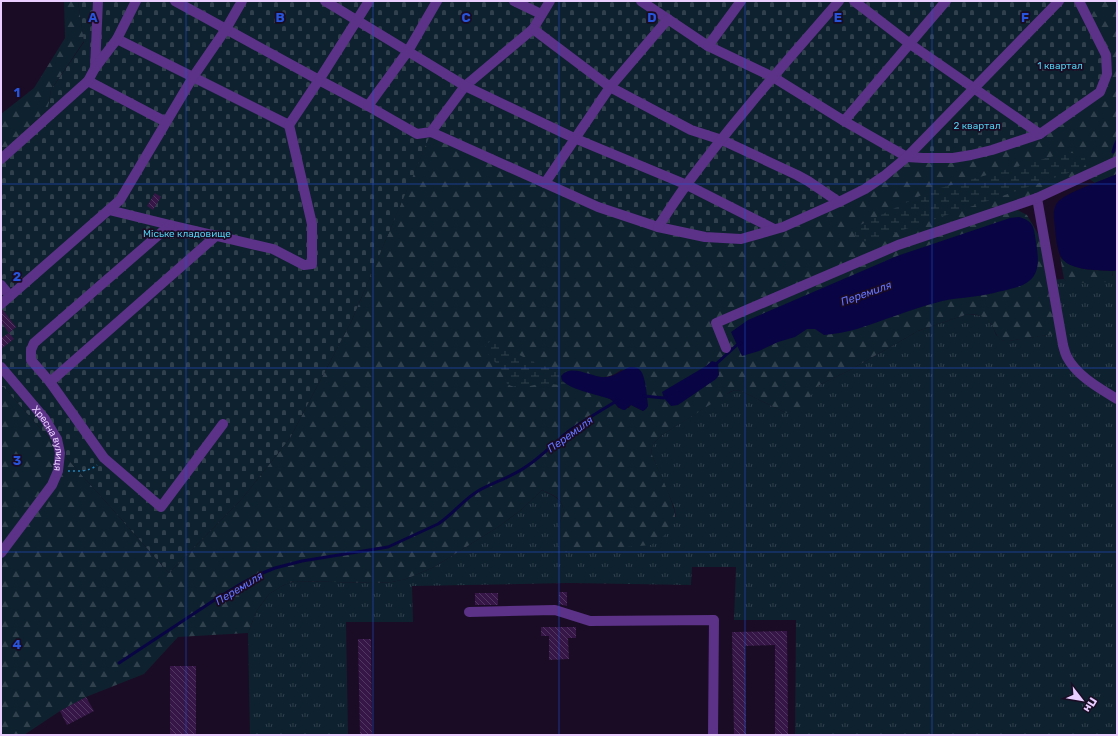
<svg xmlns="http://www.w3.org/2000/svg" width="1118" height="736" font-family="Rubik,sans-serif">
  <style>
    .grass { fill: url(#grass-tufts) }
    .forest { fill: url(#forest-firs); fill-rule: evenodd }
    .wetland { fill: url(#wetland-marsh) }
    .cemetery { fill: url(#cemetery-stones) }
    .water { fill: #090544 }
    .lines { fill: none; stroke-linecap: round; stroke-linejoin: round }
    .stream { stroke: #090544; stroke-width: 3 }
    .building { fill: url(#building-back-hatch) }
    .path { stroke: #2284bf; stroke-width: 1.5; stroke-dasharray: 2 3; stroke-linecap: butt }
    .minor { stroke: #5b3287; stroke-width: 10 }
    .grid { fill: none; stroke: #2754da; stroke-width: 1; stroke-opacity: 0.55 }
    .labels { text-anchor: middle; stroke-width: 3.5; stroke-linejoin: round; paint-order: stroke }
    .park-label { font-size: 10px; fill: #4fcdeb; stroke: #1a0c24 }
    .street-label { font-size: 10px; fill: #e9ceff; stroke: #1a0c24 }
    .water-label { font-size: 11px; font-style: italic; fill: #6473ff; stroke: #1a0c24 }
    .grid-label { font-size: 13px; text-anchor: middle; font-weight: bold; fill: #2754da; stroke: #1a0c24; stroke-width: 3.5; stroke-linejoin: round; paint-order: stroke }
  </style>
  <defs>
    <pattern id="grass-tufts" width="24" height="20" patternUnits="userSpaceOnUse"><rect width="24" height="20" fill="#0e212e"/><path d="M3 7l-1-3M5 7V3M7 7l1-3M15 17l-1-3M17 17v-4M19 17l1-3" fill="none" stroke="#31404d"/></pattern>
    <pattern id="forest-firs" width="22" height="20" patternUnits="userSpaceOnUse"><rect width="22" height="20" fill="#0e212e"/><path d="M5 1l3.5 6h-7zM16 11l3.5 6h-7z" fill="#31404d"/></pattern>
    <pattern id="wetland-marsh" width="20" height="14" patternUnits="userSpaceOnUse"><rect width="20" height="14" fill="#0e212e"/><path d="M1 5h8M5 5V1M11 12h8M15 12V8" fill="none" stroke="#31404d"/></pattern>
    <pattern id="cemetery-stones" width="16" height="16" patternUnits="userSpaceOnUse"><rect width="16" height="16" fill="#0e212e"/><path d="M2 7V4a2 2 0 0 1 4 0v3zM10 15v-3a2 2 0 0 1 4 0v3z" fill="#31404d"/></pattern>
    <pattern id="building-back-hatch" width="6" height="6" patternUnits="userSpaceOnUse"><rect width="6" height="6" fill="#351646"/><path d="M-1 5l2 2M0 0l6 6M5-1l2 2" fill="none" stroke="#523762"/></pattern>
  </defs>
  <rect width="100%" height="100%" fill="#1a0c24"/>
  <path class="grass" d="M 1117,270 L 1117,735 L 795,735 L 796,620 L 734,620 L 736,567 L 692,567 L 691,585 L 569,583 L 412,586 L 413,622 L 346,622 L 348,735 L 250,735 L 248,633 L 257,610 L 269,594 L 282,586 L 294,581 L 375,583 L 392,582 L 406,579 L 434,567 L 498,527 L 522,509 L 542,490 C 558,498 569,502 560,522 L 676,517 L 674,507 L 652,455 C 650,445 656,441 662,435 L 724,395 L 735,390 L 741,391 L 784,412 L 821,384 L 850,370 L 918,331 L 968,314 L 982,316 L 988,320 L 993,327 L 996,335 L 1002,340 L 1008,341 L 1060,333 L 1051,280 L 1064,279 L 1066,281 L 1113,276 L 1113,271 Z"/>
  <path class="forest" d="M 64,1 L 78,1 L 84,41 L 51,90 L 48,109 L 1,153 L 1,114 L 34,88 L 65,38 Z
    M 1079,1 L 1117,1 L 1117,174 L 1095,183 L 1085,176 L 1012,207 L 1027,215 L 1044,244 L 1061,333 L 1009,341 C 1006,341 1004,341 1002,340 C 997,337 995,332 993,327 C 987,317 979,314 968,314 L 918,331 L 850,370 L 821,384 L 817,387 C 809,397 800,418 784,412 L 741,391 L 735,390 L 730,392 L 662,435 C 656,441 650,445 652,455 C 657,467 677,508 675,518 C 673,530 661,539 651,545 L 566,552 L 560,549 C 558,544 556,540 557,534 C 558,520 571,509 556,497 C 552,494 546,492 542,490 L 522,509 L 498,527 L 434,567 L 406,579 L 392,582 L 375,583 L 294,581 L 282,586 L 269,594 L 257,610 L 248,633 L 178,637 L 144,674 L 86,697 L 60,711 L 24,735 L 1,735 L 1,384 L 169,573 L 241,500 L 290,438 L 352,320 L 431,132 ZM 621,370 L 643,376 L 648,406 L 643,411 L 631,405 L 629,408 L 618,408 C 615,402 611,399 605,397 L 576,371 C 594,376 605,382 621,370 Z
    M 1060,257 C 1073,271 1095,270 1113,271 L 1112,280 L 1108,282 L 1070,283 L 1066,281 L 1064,279 Z"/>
  <path class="wetland" d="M 1071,153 C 1079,154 1085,154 1086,163 L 1083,168 L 874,240 C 863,243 848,241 858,226 L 930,191 L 1061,154 Z
    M 492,341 L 539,365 L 568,372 L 564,373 L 562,381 L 570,386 C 561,386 551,383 541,384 C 529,385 519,391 507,384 C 506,379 504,373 501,369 C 495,361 489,357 485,348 L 487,343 Z"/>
  <path class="cemetery" d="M 78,1 L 1079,1 L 1106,55 L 1100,92 L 1040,134 L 992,150 L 907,157 L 865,189 L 741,239 L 658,227 L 431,133 L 352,320 L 290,438 L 241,500 L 169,573 L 1,384 L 1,153 L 48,109 L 51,90 L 84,42 Z"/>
  <path class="water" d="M 1117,174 L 1117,270 L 1113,271 C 1098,270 1069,271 1061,257 C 1058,253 1055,234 1055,227 C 1054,220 1052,210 1057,203 C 1064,193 1104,180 1117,174 Z
    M 1019,217 C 1034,221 1034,228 1036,242 C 1038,255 1041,272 1029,281 C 1021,288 1004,290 994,293 C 975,298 954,297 935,303 C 908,310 883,321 857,329 C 847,332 835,334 824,335 L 815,329 L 807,329 L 795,337 L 778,342 L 759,351 L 742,356 L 731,332 L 748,320 L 897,256 L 1010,218 Z
    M 712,361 L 718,363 L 719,375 L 716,379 L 678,405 L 671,406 L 664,398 L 662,392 L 706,366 Z
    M 630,367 C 633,367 636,367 639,369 C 646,374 647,398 648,406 L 646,409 L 643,411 L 631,405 L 625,410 C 618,410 616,403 610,399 C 599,395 572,390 564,382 C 561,380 562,380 561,376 C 572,362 593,379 607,377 C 615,376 622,370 630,367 Z"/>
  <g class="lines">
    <path class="stream" d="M 1113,152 L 1115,145 L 1117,141
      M 716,364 L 737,345 L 741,343
      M 644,396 L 664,398 L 666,397
      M 119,663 L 216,599 L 244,582 L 260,574 L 275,568 L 302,561 L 388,547 L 438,524 C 453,514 463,500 478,491 C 494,482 512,477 527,466 C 542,456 555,442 569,431 C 585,420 602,410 618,400"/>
  </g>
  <path class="building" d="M 155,193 L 161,197 L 153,210 L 147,206 Z
    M 1,310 L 3,310 L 16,327 L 9,333 L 1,322 Z
    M 9,333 L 14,339 L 1,349 L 1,338 Z
    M 559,592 L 567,592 L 567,606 L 559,604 Z
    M 475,593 L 498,593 L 498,605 L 475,605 Z
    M 541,627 L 576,627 L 576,638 L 568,638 L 569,659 L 549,660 L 549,636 L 541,636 Z
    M 787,631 L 788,735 L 775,735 L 775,645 L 745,646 L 746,735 L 734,735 L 732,632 Z
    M 358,639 L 371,639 L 372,735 L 360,735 Z
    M 170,666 L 196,666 L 196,735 L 170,735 Z
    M 86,697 L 94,711 L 67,725 L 60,711 Z"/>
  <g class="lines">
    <path class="path" d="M 68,471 C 78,471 89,472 97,465"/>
    <g class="minor">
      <path d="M 175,1 L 319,80 L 368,106 L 417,134 L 431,132 L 465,86 L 533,29 L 550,1"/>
      <path d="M 325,1 L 465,86 L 574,138 L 687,185 L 774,229"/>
      <path d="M 514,1 L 541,14"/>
      <path d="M 641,1 L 708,46 L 773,77 L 844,121 L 907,157 L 923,158 L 953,158 L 971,155 L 992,150 L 1040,134 L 1100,92 L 1107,74 L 1106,55 L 1079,1"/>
      <path d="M 854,1 L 910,44 L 1040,134"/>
      <path d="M 533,29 L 610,87 L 691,130 L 722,140 L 797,175 L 808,181 L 839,202"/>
      <path d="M 117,39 L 289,125 L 319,80 L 369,1"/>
      <path d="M 708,46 L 741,1"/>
      <path d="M 95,68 L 98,1"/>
      <path d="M 88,81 L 166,122"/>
      <path d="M 368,106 L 408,51 L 437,1"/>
      <path d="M 844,121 L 946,1"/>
      <path d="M 431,132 L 598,207 L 658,227 L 705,237 L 741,239 L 783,227 L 839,202 L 865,189 L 884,176 L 907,157 L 1059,1"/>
      <path d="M 1,159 L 88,81 L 95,68 L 117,39 L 136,1"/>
      <path d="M 545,183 L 610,87 L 668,19"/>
      <path d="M 1037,198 L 1063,345 C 1064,349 1065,353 1067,357 C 1077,376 1099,388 1117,399"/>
      <path d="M 109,210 L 170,225 L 273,249 L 304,265 L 312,264 L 312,224 L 289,125"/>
      <path d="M 170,225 L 34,343 L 31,350 L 31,360 L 50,382 L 104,458 L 161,507 L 223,424"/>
      <path d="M 658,227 C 667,213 677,198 687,184 C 734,120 787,61 839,1"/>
      <path d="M 1,285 L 10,296"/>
      <path d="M 1,304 L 120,200 L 193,77 L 226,29 L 242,1"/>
      <path d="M 726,348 L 716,323 L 898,245 L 1037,198 L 1117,161"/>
      <path id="s1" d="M 1,367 L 45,419 L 57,439 L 60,453 L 58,471 L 52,485 L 1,553"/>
      <path d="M 50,382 L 217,235"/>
      <path d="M 469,612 L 555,610 L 590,621 L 714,620 L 713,735"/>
    </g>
  </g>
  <path class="grid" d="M 186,1 L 186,735M 373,1 L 373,735M 559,1 L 559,735M 745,1 L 745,735M 932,1 L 932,735M 1,184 L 1117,184M 1,368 L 1117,368M 1,552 L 1117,552"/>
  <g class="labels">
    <g class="park-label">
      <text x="1060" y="69">1 квартал</text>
      <text x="977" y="129">2 квартал</text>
      <text x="187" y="237">Міське кладовище</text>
    </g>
    <g class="street-label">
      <text dy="4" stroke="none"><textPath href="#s1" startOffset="88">Хресна вулиця</textPath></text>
    </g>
    <g class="water-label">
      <text transform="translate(866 293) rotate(-20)" y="4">Перемиля</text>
      <text transform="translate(570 434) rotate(-36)" y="4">Перемиля</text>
      <text transform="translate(239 588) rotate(-31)" y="4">Перемиля</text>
    </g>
  </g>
  <g class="grid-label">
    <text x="93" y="22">A</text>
    <text x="280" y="22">B</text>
    <text x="466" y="22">C</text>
    <text x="652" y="22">D</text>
    <text x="838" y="22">E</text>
    <text x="1025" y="22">F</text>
    <text x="17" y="97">1</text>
    <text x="17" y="281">2</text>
    <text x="17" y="465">3</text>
    <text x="17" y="649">4</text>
  </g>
  <rect width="1118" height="736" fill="none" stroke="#e9ceff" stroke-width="4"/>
  <g transform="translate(1082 700) rotate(121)" stroke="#1a0c24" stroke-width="3" paint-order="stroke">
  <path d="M0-3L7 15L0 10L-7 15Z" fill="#e9ceff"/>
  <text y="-6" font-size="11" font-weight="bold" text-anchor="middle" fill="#e9ceff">Пн</text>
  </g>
</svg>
